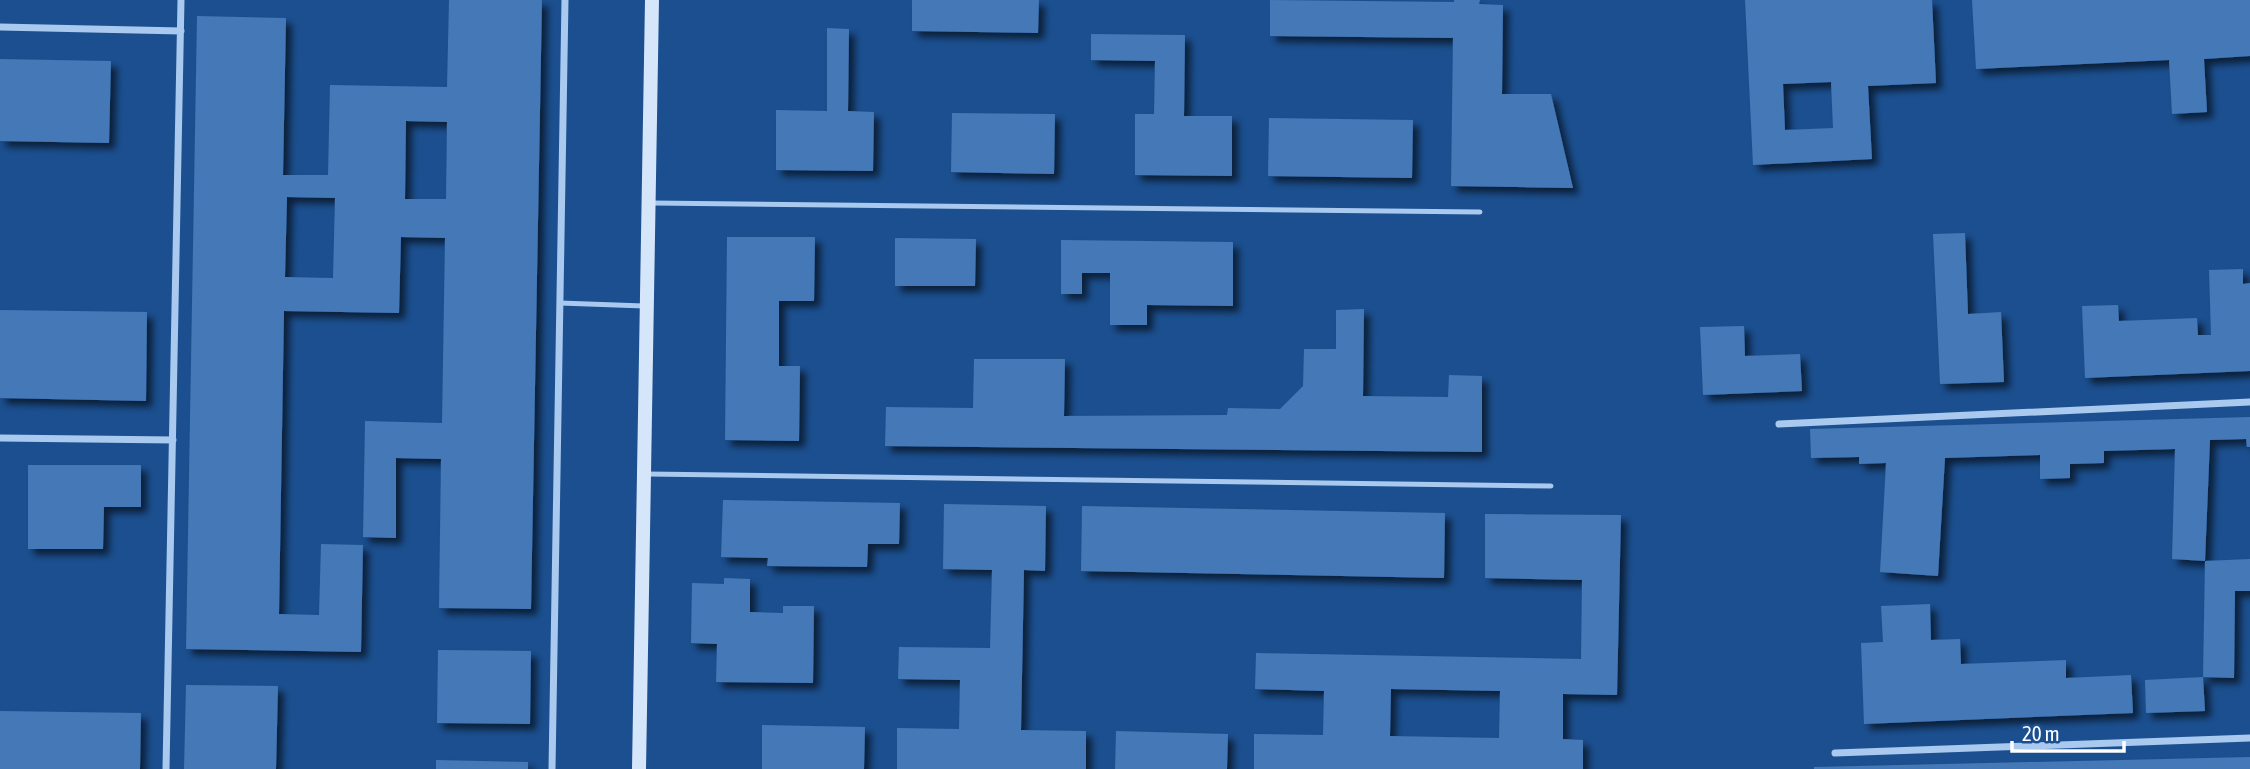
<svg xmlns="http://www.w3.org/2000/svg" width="2250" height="769" font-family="'Asap Condensed',sans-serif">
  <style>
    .building { fill: #4478b7; fill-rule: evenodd; filter: url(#shadow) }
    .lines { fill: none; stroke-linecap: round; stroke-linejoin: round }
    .lane { stroke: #a9c9ee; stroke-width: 5 }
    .street { stroke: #a9c9ee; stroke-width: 7 }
    .secondary { stroke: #d6e6fa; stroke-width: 14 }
  </style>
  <defs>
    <filter id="shadow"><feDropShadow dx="6" dy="6" stdDeviation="3.5" flood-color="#0009"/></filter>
  </defs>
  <rect width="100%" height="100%" fill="#1b4f8f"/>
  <path class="building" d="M 449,0 L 542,0 L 531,609 L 439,608 L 441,459 L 396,458 L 396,538 L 363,537 L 365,421 L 442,423 L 445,238 L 401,237 L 399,313 L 284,311 L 279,614 L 319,615 L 321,544 L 363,545 L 361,652 L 186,649 L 197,16 L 286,18 L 283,175 L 328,175 L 330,85 L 447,87 ZM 406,121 L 447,122 L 446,199 L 405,199 ZM 287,197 L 335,198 L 333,278 L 285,277 Z
    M 912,0 L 1039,0 L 1038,33 L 912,31 Z
    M 1270,0 L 1454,2 L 1454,0 L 1480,0 L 1479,4 L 1503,5 L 1502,94 L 1551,94 L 1573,188 L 1451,186 L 1453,38 L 1270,36 Z
    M 1745,0 L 1932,0 L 1936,83 L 1868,86 L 1872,159 L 1753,165 ZM 1831,82 L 1833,128 L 1785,130 L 1783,84 Z
    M 1972,0 L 2250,0 L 2250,56 L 2204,59 L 2207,112 L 2172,114 L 2169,60 L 1976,69 Z
    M 827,28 L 849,29 L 848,111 L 874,112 L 873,171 L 776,170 L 776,110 L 827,111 Z
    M 1091,34 L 1185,35 L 1184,116 L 1232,116 L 1232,176 L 1135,175 L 1135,114 L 1154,114 L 1155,61 L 1091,60 Z
    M 0,59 L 111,61 L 109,143 L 0,141 Z
    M 952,113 L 1055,114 L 1054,174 L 951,172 Z
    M 1269,118 L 1413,120 L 1412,178 L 1268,176 Z
    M 1965,233 L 1968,314 L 2001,312 L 2004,382 L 1940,384 L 1933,234 Z
    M 727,237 L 815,237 L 814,301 L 779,301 L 779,366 L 800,366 L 799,441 L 725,440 Z
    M 895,238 L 976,239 L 975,286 L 895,286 Z
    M 1061,240 L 1233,242 L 1233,306 L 1147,305 L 1147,325 L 1110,325 L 1110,273 L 1082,273 L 1082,294 L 1061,294 Z
    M 2243,269 L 2243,284 L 2250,283 L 2250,371 L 2085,378 L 2082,306 L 2118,305 L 2119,321 L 2197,318 L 2198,335 L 2211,335 L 2209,270 Z
    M 1364,309 L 1363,396 L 1448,397 L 1449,375 L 1482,376 L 1482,452 L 885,446 L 886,407 L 973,408 L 974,359 L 1065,359 L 1064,416 L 1227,415 L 1228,408 L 1280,409 L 1303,386 L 1304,349 L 1336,349 L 1336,310 Z
    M 0,310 L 147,312 L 146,401 L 0,398 Z
    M 1744,326 L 1745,356 L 1800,354 L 1802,391 L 1703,395 L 1700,327 Z
    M 2250,417 L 2250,447 L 2247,447 L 2246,439 L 2210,440 L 2205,561 L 2172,559 L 2175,449 L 2104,451 L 2104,463 L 2070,464 L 2070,478 L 2040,479 L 2040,455 L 1945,458 L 1938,576 L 1880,572 L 1886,463 L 1859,464 L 1859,457 L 1811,458 L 1810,429 Z
    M 28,465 L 141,465 L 141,507 L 104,507 L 103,549 L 28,549 Z
    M 723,500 L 900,503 L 899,544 L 868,544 L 867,567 L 767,566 L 768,558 L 721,557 Z
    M 944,504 L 1046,506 L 1045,571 L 1024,570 L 1021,730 L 1086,731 L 1086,769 L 897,769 L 897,728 L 959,729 L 960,680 L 898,679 L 899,647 L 990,648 L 992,570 L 943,569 Z
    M 1082,506 L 1445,513 L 1444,578 L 1081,571 Z
    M 1485,514 L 1621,515 L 1617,695 L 1563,694 L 1563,739 L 1583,740 L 1583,769 L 1254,769 L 1254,734 L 1323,735 L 1324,691 L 1255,689 L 1256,653 L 1581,659 L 1582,580 L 1485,578 ZM 1391,689 L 1500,691 L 1499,738 L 1390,736 Z
    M 2250,559 L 2250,591 L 2235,591 L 2234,678 L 2203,677 L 2205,711 L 2146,713 L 2145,680 L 2203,677 L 2205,561 Z
    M 724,578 L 750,579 L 750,612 L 783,613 L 783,606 L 814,606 L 813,683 L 716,682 L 717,644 L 691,643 L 692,583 L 724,584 Z
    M 1930,604 L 1931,640 L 1960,639 L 1961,664 L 2066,660 L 2066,678 L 2131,675 L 2133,713 L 1864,724 L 1861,643 L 1883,642 L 1881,606 Z
    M 438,650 L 531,651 L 530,724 L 437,723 Z
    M 186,685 L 278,686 L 276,769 L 184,769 Z
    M 0,711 L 141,713 L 140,769 L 0,769 Z
    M 762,725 L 865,727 L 864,769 L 762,769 Z
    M 1116,731 L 1228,734 L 1227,769 L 1115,769 Z
    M 2250,757 L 2250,769 L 1814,769 L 1814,767 Z
    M 436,760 L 528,762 L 528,769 L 436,769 Z"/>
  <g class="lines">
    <path class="lane" d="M 652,203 L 1480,212
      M 560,303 L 644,306
      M 647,474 L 1551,486"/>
    <path class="street" d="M 0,27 L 181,31
      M 1779,424 L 2250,402
      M 0,438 L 173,440
      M 1835,753 L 2250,738
      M 166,769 L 181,0
      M 552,769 L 565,0"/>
    <path class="secondary" d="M 639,769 L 652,0"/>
  </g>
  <path d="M2012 741v10h112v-10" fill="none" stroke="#ffffff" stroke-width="3.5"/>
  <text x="2022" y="741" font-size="21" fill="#ffffff" stroke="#1b4f8f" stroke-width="5" paint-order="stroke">20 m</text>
</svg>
